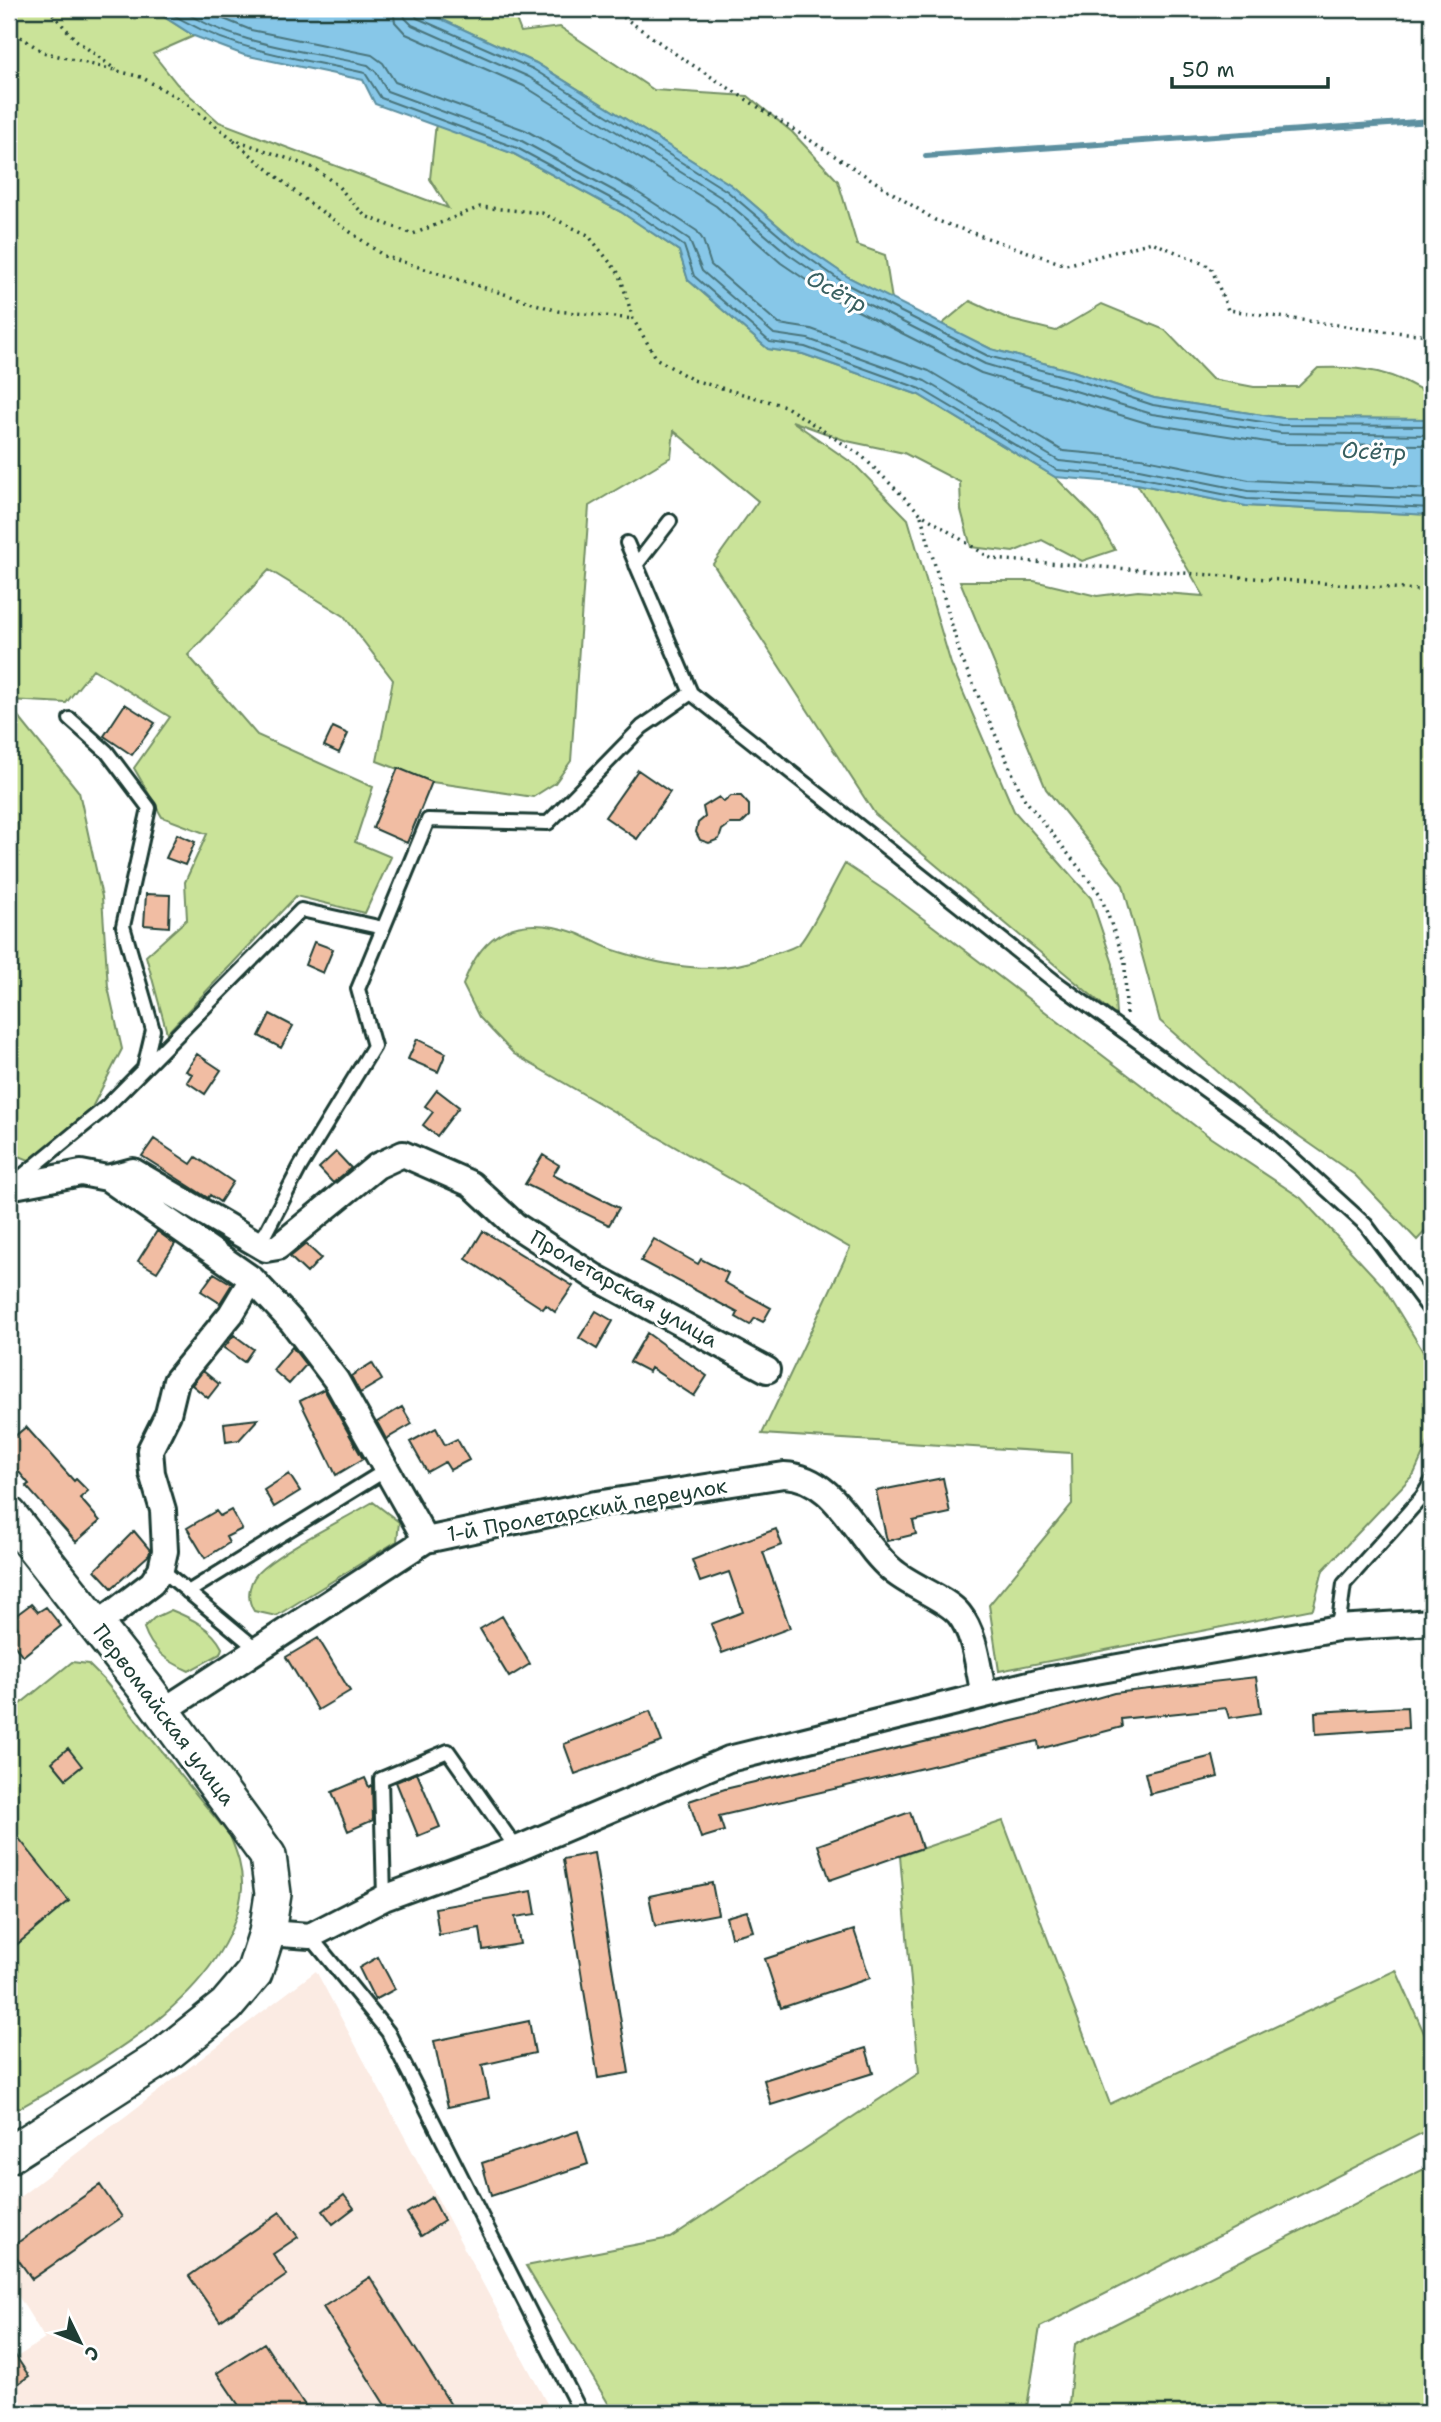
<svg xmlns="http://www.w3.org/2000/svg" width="1441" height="2422" font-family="'Shantell Sans',sans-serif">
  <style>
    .built { fill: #fbebe3 }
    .green { fill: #cae399; stroke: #749066; stroke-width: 2 }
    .water { fill: #87c7e8; stroke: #5d90a0; stroke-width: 2 }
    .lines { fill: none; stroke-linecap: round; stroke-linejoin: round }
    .shore { stroke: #49747c; stroke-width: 2 }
    .stream { stroke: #5d90a0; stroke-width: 6 }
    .building { fill: #f1bda3; stroke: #1f3d34; stroke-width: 2 }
    .service-casing { stroke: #1f3d34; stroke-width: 18 }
    .minor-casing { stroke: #1f3d34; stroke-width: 30 }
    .secondary-casing { stroke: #1f3d34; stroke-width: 40 }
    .path { stroke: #1f3d34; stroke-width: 3.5; stroke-dasharray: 2 5; stroke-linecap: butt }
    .service { stroke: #fff; stroke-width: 12 }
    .minor { stroke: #fff; stroke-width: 24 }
    .secondary { stroke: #fff; stroke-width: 35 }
    .labels { text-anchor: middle; stroke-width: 6; stroke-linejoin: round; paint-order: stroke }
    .street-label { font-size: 21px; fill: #1f3d34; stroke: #fff }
    .water-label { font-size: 23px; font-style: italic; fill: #396061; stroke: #fff }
  </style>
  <rect width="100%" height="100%" fill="#fff"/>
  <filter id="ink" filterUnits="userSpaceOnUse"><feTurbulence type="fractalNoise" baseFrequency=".0143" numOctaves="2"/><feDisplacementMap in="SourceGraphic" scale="14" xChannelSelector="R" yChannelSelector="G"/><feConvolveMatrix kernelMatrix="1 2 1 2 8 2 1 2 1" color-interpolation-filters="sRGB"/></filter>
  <g filter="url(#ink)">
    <path class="built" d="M 316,1971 L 552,2413 L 9,2413 L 9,2362 L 45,2339 L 9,2281 L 9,2205 Z"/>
    <path class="green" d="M 9,9 L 151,9 L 194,36 L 153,54 L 177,84 L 219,122 L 448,208 L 430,179 L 436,123 L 514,154 L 621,212 L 679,251 L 688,280 L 768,349 L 803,354 L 919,395 L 1055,477 L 1097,519 L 1115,550 L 1082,561 L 1042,540 L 1013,552 L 971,547 L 961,510 L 960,482 L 904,453 L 847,441 L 792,421 L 855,465 L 908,519 L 951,664 L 1014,811 L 1091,898 L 1113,964 L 1116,1016 L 875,814 L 713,564 L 758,501 L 674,431 L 671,457 L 589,506 L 571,761 L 555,783 L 533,797 L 432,782 L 377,761 L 393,680 L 344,616 L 269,570 L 188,655 L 257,735 L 373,787 L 355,842 L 391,857 L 365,913 L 296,896 L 167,1033 L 146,956 L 187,919 L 185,882 L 207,834 L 162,817 L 134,768 L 170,717 L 93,669 L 66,703 L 9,700 Z
      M 410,9 L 512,9 L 521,32 L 560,27 L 654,90 L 748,96 L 792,132 L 838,181 L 857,245 L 885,255 L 892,300 L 848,277 L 797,242 L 731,185 L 536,63 L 441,19 Z
      M 970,301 L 1011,320 L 1056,331 L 1102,304 L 1165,330 L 1212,379 L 1254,387 L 1298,387 L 1318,368 C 1362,366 1395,371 1432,397 L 1432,419 L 1282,418 L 1154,398 L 1073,371 L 991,349 L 941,325 Z
      M 1137,484 L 1246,506 L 1432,515 L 1432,1224 L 1417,1240 L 1355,1175 L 1260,1109 L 1160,1021 L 1123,885 L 1046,789 L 960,581 L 1034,581 L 1097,596 L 1138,591 L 1204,596 Z
      M 9,705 L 79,792 L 102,897 L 108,987 L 122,1049 L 84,1123 L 45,1158 L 29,1160 L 14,1154 L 9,1141 Z
      M 845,864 L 892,895 L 1211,1138 L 1301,1198 L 1383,1286 L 1432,1366 L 1432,1434 L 1414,1474 L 1323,1570 L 1313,1609 L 999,1671 L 989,1605 L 1072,1504 L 1071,1453 L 762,1434 L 850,1248 L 514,1054 L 479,1017 L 463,985 C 482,930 519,913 576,933 C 591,939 604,948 620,952 C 668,967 718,976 765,957 C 775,953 792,950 800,943 C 811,931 835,881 845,864 Z
      M 373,1502 L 399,1522 L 397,1541 L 276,1616 L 254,1611 C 245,1597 249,1579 263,1568 C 291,1545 341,1521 373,1502 Z
      M 171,1610 C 191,1618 212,1628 222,1648 L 220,1654 L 189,1671 C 167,1661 152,1651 144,1628 L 154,1618 Z
      M 72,1662 L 88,1664 L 104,1680 L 230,1836 C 237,1853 243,1869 242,1888 C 232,1996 92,2066 9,2114 L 9,1713 Z
      M 1003,1821 L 1110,2104 L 1396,1970 L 1432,2051 L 1432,2128 L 1040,2327 L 1026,2413 L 614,2413 L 526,2266 L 670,2238 L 919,2073 L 900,1856 Z
      M 1432,2165 L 1432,2413 L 1068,2413 L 1075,2344 Z"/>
    <path class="water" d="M 152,9 L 410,9 L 441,19 L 536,63 L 731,185 L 797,242 L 848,277 L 991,349 L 1073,371 L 1154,398 L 1282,418 L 1432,419 L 1432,515 L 1246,506 L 1137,484 L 1055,477 L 919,395 L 803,354 L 768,349 L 688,280 L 679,251 L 621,212 L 514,154 L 375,104 L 363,80 L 244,55 L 194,36 Z"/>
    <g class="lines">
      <path class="shore" d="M 164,9 C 230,52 290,56 365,73 L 381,98 L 517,148 L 625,206 L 684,246 L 694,276 L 770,342 L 805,347 L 921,389 L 1057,470 L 1138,477 L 1247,499 L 1432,508
        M 180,9 C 236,46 304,50 368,65 L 376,72 L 387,91 L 520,140 L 629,199 L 689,239 L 702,271 L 774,334 L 808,339 L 925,381 L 1059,461 L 1139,469 L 1248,491 L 1432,499
        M 199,9 L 251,30 L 372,55 L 383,63 L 395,82 L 525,130 L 634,190 L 697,231 L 703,240 L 711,265 L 779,324 L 811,329 L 929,371 L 1063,451 L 1141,458 L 1249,480 L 1432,489
        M 393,9 L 395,22 L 406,34 L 524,86 L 716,206 L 781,263 L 834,299 L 981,373 L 1150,424 L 1280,444 L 1432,445
        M 403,9 L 405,18 L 412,25 L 529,77 L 722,198 L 788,254 L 840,290 L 985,364 L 1152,414 L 1281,433 L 1432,435
        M 412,9 L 417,18 L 533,69 L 727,191 L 793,247 L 844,283 L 988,356 L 1071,378 L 1153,405 L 1281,425 L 1432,426"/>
      <path class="stream" d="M 926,156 L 1432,121"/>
    </g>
    <path class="building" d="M 125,704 L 155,723 L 132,755 L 104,736 Z
      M 333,727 L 348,734 L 339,753 L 324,746 Z
      M 398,768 L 432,782 L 407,843 L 373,828 Z
      M 638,770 L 670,792 L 637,839 L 605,817 Z
      M 731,796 L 741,796 L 749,805 L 749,816 L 741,824 L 730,824 L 722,830 L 719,839 L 709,843 L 700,840 L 696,832 L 698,823 L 705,817 L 703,807 L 719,797 L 724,802 Z
      M 177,834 L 195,842 L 185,865 L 166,858 Z
      M 146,894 L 170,895 L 169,927 L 144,925 Z
      M 314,942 L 333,949 L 323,973 L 305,965 Z
      M 270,1014 L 293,1026 L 281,1048 L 259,1036 Z
      M 417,1039 L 446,1053 L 438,1072 L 408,1059 Z
      M 197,1054 L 221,1070 L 205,1094 L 187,1082 L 192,1074 L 186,1071 Z
      M 437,1090 L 459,1107 L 437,1136 L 423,1125 L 433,1112 L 425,1106 Z
      M 154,1139 L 191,1164 L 196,1157 L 233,1182 L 220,1202 L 210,1195 L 208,1198 L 142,1156 Z
      M 336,1152 L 351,1168 L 333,1183 L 319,1168 Z
      M 543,1155 L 559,1165 L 553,1175 L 619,1208 L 609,1225 L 525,1184 Z
      M 157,1231 L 175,1244 L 157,1272 L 138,1261 Z
      M 483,1231 L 573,1286 L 555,1312 L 546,1305 L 543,1309 L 466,1259 Z
      M 654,1239 L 698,1264 L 701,1259 L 728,1273 L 724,1282 L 771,1308 L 763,1322 L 755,1318 L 750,1325 L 736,1317 L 738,1313 L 641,1261 Z
      M 306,1244 L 321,1258 L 307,1273 L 290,1257 Z
      M 214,1273 L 232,1284 L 220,1303 L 201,1291 Z
      M 596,1311 L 613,1321 L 597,1349 L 579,1338 Z
      M 647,1333 L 707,1376 L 694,1396 L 651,1368 L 649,1372 L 630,1362 Z
      M 234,1335 L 253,1349 L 244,1362 L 224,1348 Z
      M 292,1347 L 306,1365 L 289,1384 L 273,1370 Z
      M 372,1363 L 382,1380 L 360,1393 L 351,1376 Z
      M 203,1371 L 219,1384 L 208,1398 L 192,1385 Z
      M 324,1389 L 363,1459 L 336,1475 L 300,1401 Z
      M 402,1407 L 412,1424 L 386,1439 L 377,1422 Z
      M 258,1419 L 239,1440 L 226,1442 L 224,1423 Z
      M 26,1427 L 74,1481 L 76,1479 L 88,1491 L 80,1498 L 100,1521 L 76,1542 L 26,1486 L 29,1484 L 9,1460 L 9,1441 Z
      M 436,1428 L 445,1445 L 457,1439 L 469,1460 L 450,1470 L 445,1462 L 427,1472 L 410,1442 Z
      M 289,1474 L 300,1491 L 274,1507 L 264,1490 Z
      M 943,1478 L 950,1513 L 913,1521 L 916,1534 L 887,1541 L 876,1491 Z
      M 231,1510 L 242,1529 L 226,1537 L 229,1543 L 205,1558 L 187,1528 L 216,1511 L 220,1516 Z
      M 776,1529 L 782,1545 L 763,1552 L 790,1628 L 722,1653 L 711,1624 L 743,1612 L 729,1572 L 700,1582 L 692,1560 Z
      M 134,1531 L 150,1550 L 149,1555 L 112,1588 L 95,1570 Z
      M 31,1604 L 38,1612 L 46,1607 L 61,1626 L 23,1656 L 9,1639 L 18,1628 L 11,1619 Z
      M 502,1616 L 530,1664 L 509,1677 L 480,1629 Z
      M 318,1638 L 350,1691 L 318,1710 L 286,1657 Z
      M 1256,1677 L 1261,1713 L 1229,1718 L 1226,1708 L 1121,1719 L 1122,1727 L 1039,1749 L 1038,1741 L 719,1816 L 724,1831 L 701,1838 L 689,1801 L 725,1789 L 1034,1716 L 1114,1693 Z
      M 1407,1707 L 1408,1728 L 1316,1734 L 1315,1712 Z
      M 650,1711 L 662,1742 L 575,1774 L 564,1744 Z
      M 68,1748 L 82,1766 L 66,1779 L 52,1762 Z
      M 1213,1756 L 1218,1777 L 1150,1794 L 1145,1773 Z
      M 417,1773 L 440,1827 L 418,1836 L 396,1782 Z
      M 365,1778 L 369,1787 L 372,1785 L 373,1820 L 348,1831 L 332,1792 Z
      M 910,1812 L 922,1848 L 830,1880 L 818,1845 Z
      M 9,1826 L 69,1901 L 9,1951 Z
      M 594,1853 L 629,2073 L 598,2078 L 563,1859 Z
      M 712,1883 L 718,1914 L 655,1926 L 649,1896 Z
      M 532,1891 L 536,1914 L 515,1917 L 520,1944 L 483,1950 L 480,1928 L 439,1935 L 435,1908 Z
      M 747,1911 L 753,1931 L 731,1937 L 726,1917 Z
      M 854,1930 L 870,1978 L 781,2008 L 765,1959 Z
      M 378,1957 L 395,1989 L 375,2000 L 359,1968 Z
      M 529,2021 L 535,2053 L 482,2065 L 489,2098 L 448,2107 L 434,2041 Z
      M 866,2048 L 873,2073 L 771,2105 L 764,2080 Z
      M 578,2131 L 588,2164 L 491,2196 L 482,2163 Z
      M 100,2185 L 122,2217 L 32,2279 L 10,2248 Z
      M 344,2195 L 354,2208 L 333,2224 L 323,2211 Z
      M 432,2197 L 444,2221 L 421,2236 L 407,2213 Z
      M 280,2212 L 298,2237 L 273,2254 L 287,2275 L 220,2321 L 189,2276 Z
      M 370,2277 L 456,2413 L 390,2413 L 323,2307 Z
      M 264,2343 L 310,2413 L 244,2413 L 217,2373 Z
      M 9,2346 L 29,2376 L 9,2390 Z"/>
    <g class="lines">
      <g class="service-casing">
        <path id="service" d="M 627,543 L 691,693 L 1053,980 L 1266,1134 L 1366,1225 L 1432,1313
          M 636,565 L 670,521
          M 70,719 L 107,752 L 149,808 L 123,926 L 153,1030 L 144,1068
          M 15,1182 L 105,1108 L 301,910 L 383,928
          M 256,1243 L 266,1232 L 300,1167 L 374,1046 L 358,989 L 428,820 L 548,823 L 642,727 L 691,693
          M 161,1569 L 258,1650
          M 188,1592 L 386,1470
          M 1338,1628 L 1344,1584 L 1422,1497 L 1432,1481
          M 384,1898 L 381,1779 L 448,1751 L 517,1849
          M 310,1936 L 388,2032 L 581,2413"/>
      </g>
      <g class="minor-casing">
        <path id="minor" d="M 107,1178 L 252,1279 L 292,1322 L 336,1380 L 426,1540
          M 9,1187 L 81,1173 L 107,1178 L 133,1171 L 266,1249 L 278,1247 L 377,1166 L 403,1154 L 471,1184 L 515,1225 L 595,1277 L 767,1370
          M 97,1625 L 152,1583 L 161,1569 L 165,1551 L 163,1510 L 152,1473 L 150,1450 L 168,1414 L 176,1381 L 231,1314 L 252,1279
          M 163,1711 L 426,1540 L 596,1504 L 784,1475 C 837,1477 855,1539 892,1570 C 910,1586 946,1598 959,1614 C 976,1635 978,1669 984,1695
          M 267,1933 L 310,1936 L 384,1898 L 517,1849 L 729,1759 L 1045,1680 L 1338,1628 L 1432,1622"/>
      </g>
      <g class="secondary-casing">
        <path id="secondary" d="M 9,1515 L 147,1690 L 268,1856 L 273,1894 L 267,1933 L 254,1973 L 226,2006 L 162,2057 L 9,2155"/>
      </g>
      <path class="path" d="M 48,9 L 76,40 L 116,70
        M 612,9 L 680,57 L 935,220 L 1066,265 L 1152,242 L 1211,267 L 1228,310 L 1381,331 L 1432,335
        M 9,29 L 43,52 L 141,77 L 183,101 L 233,139 L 314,168 L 337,185 L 365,216 L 413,234 L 480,207 L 542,213 L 588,235 L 620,275 L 633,319 L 657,359 L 693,380 L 785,406 L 862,456 L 921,514 L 992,559 L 1432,591
        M 234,141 L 304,199 L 384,256 L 558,311 L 633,319
        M 921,516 L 961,657 L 1023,797 L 1100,894 L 1125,961 L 1126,1015"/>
      <use href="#service" class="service"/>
      <use href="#minor" class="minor"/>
      <use href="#secondary" class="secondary"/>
    </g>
  </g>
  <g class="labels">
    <g class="street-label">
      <text transform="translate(624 1289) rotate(30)" y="7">Пролетарская улица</text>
      <text transform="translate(587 1510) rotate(-10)" y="7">1-й Пролетарский переулок</text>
      <text transform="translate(164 1715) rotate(53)" y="7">Первомайская улица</text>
    </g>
    <g class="water-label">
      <text transform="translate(837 291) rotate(28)" y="8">Осётр</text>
      <text transform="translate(1374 451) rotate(2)" y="8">Осётр</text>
    </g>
  </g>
  <rect width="1441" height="2422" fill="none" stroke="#fff" stroke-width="35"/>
  <rect x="18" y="18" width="1406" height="2387" fill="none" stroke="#1f3d34" stroke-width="2.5" filter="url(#ink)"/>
  <g transform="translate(80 2342) rotate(133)" stroke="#ffffff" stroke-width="5" paint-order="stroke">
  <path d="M0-5L12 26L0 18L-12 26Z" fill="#1f3d34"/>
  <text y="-10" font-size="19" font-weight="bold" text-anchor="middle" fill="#1f3d34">С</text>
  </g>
  <path d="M1172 77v10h156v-10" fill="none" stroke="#1f3d34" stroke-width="3.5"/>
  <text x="1182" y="77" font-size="21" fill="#1f3d34" stroke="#ffffff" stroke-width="5" paint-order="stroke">50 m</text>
</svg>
